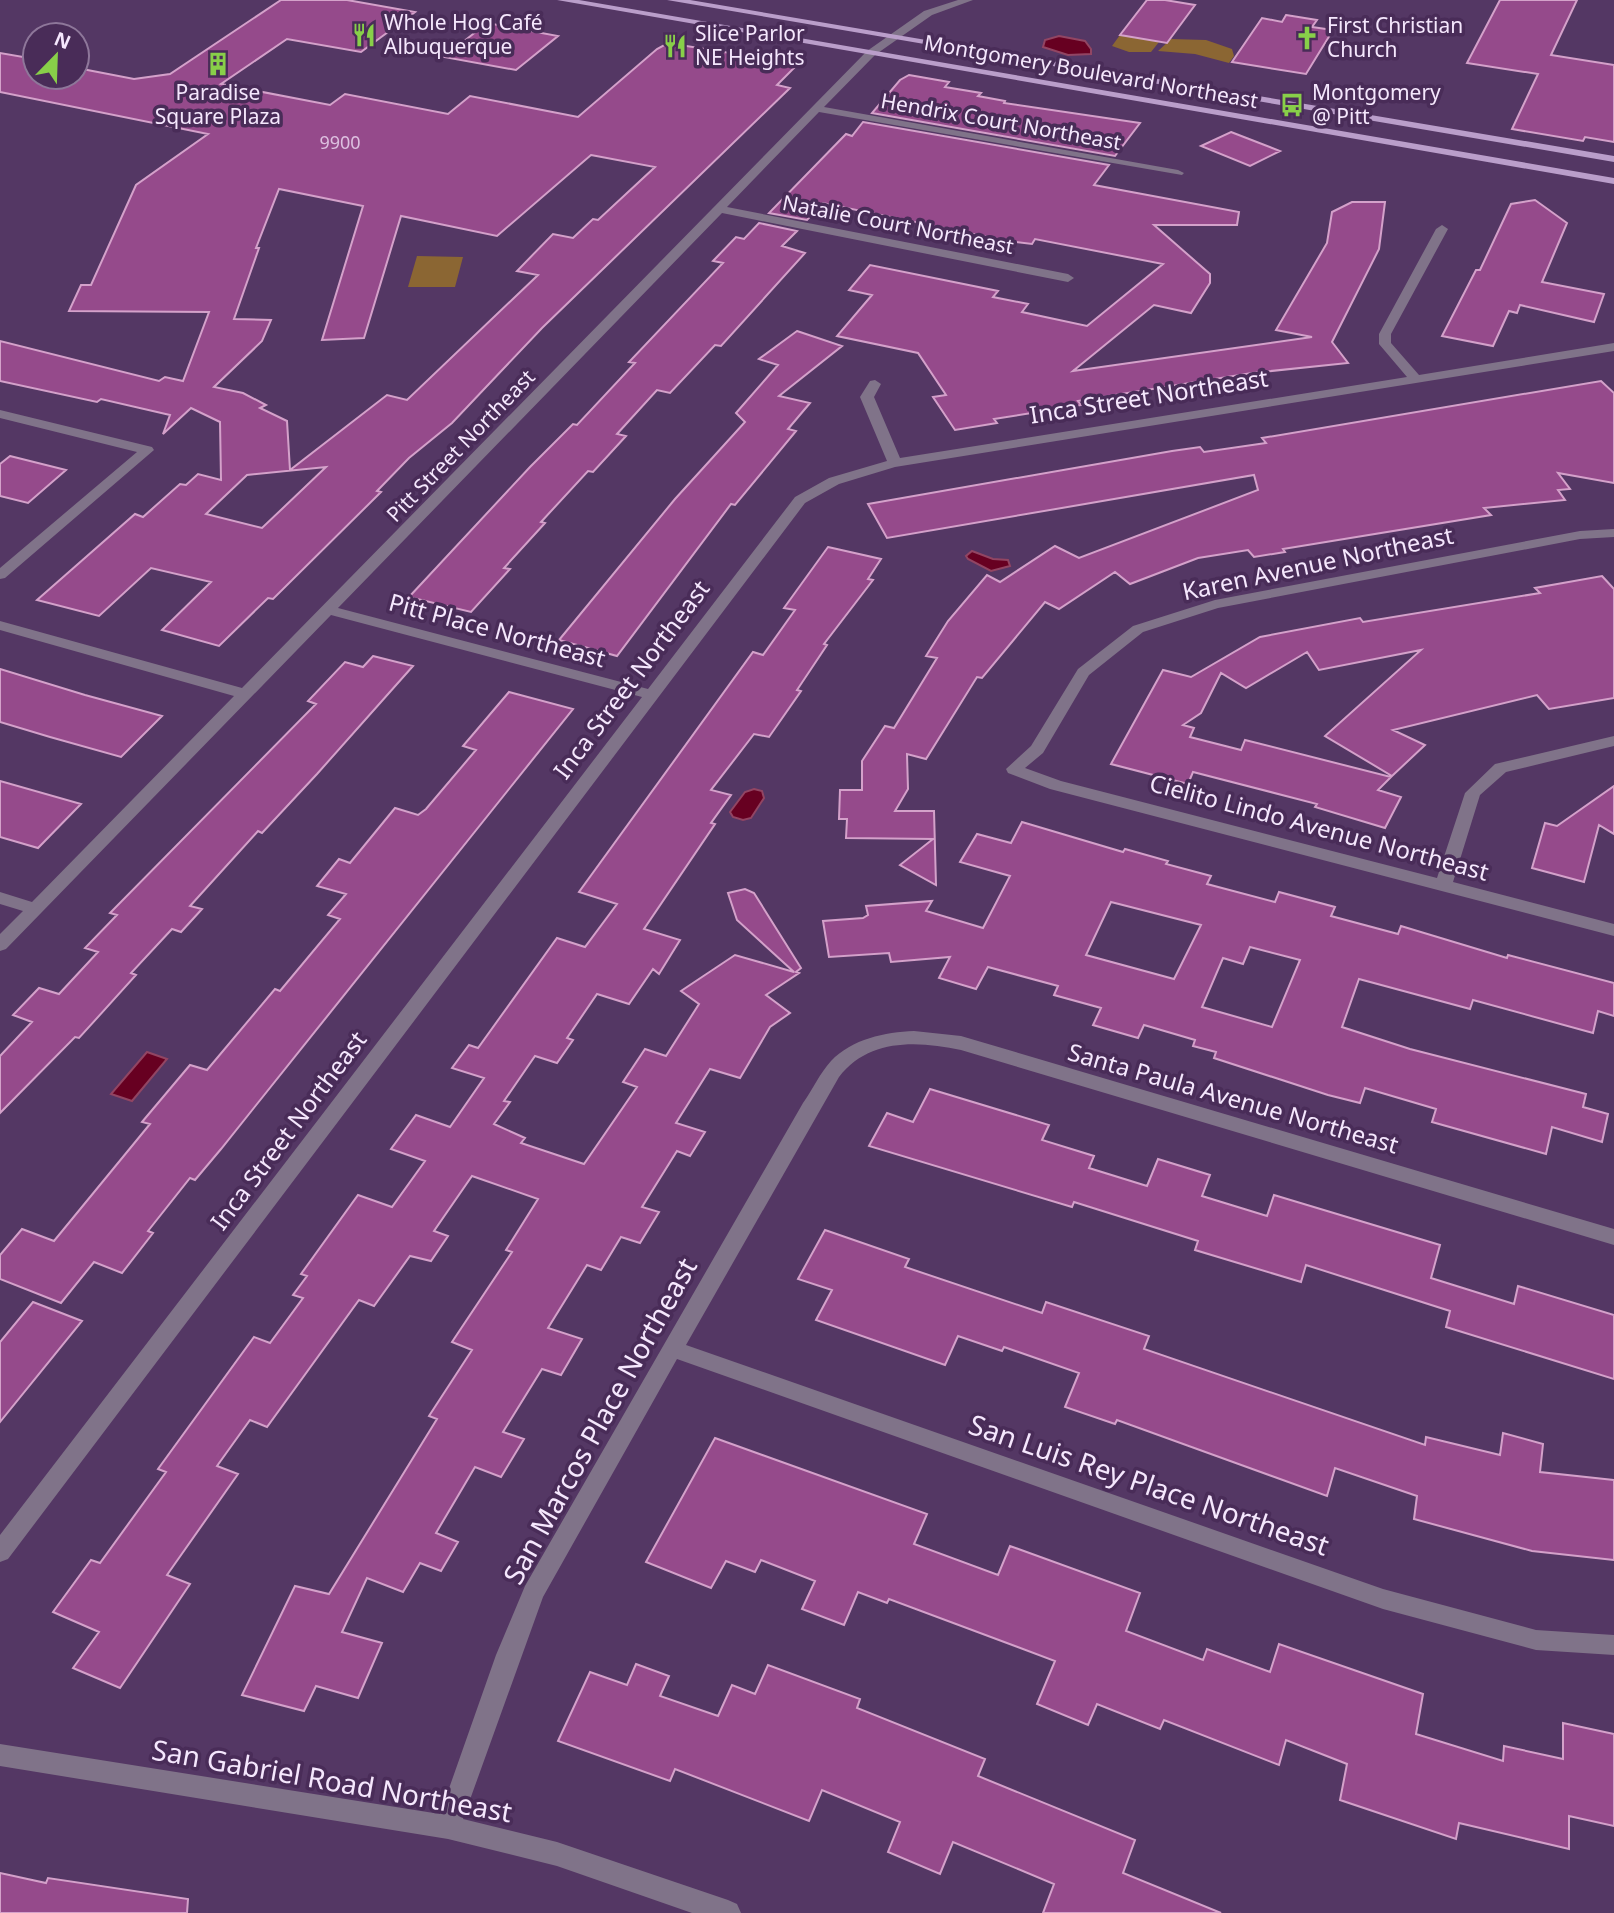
<svg xmlns="http://www.w3.org/2000/svg" width="1614" height="1913" font-family="'Noto Sans',sans-serif">
  <style>
    .green { fill: #8b6633 }
    .water { fill: #670021; stroke: #924563; stroke-width: 2 }
    .building { fill: #954a8b; stroke: #d4a1ca; stroke-width: 2; fill-rule: evenodd }
    .lines { fill: none; stroke-linecap: round; stroke-linejoin: round }
    .minor { fill: #807389; fill-rule: evenodd }
    .primary { fill: #ba9eca; fill-rule: evenodd }
    .labels { text-anchor: middle; stroke-width: 7; stroke-linejoin: round; paint-order: stroke }
    .far-number-label { font-size: 18px; fill: #ddc0e0 }
    .far-poi-label { font-size: 21px; fill: #f5e7fd; stroke: #492c58; text-anchor: start }
    .far-street-label { font-size: 21px; fill: #f5e7fd; stroke: #492c58 }
    .street-label { font-size: 24px; fill: #f5e7fd; stroke: #492c58 }
    .near-street-label { font-size: 28px; fill: #f5e7fd; stroke: #492c58 }
  </style>
  <rect width="100%" height="100%" fill="#543764"/>
  <path class="green" d="M 1120,35 L 1159,42 L 1151,52 L 1129,52 L 1112,46 Z
    M 1171,39 L 1206,40 L 1232,49 L 1234,56 L 1229,63 L 1195,54 L 1158,51 Z
    M 417,256 L 463,257 L 455,287 L 408,287 Z"/>
  <path class="water" d="M 1059,36 L 1085,41 L 1091,49 L 1091,54 L 1068,55 L 1043,47 L 1045,40 Z
    M 972,551 L 993,559 L 1008,560 L 1010,566 L 991,571 L 968,559 L 966,556 Z
    M 754,789 L 762,791 L 764,798 L 751,818 L 743,820 L 733,817 L 730,812 L 745,792 Z
    M 147,1052 L 167,1059 L 132,1101 L 111,1094 Z"/>
  <path class="building" d="M 281,0 L 347,0 L 415,12 L 361,52 L 287,39 L 221,84 L 330,105 L 345,94 L 448,114 L 470,96 L 578,117 L 657,49 L 668,43 L 798,64 L 777,85 L 790,88 L 542,328 L 452,423 L 409,458 L 377,491 L 381,492 L 273,599 L 268,598 L 219,646 L 162,630 L 211,582 L 151,568 L 99,616 L 37,600 L 135,514 L 143,517 L 180,484 L 186,485 L 198,474 L 221,480 L 220,422 L 191,408 L 163,434 L 170,415 L 101,399 L 97,402 L 0,381 L 0,341 L 159,381 L 165,377 L 183,381 L 209,312 L 69,311 L 81,285 L 91,285 L 136,185 L 208,134 L 0,92 L 0,53 L 35,59 L 35,77 L 77,77 L 77,68 L 134,79 L 170,74 ZM 591,155 L 655,167 L 598,220 L 593,219 L 573,238 L 553,234 L 517,271 L 538,275 L 407,400 L 387,395 L 290,470 L 287,421 L 260,408 L 266,405 L 243,393 L 214,387 L 262,341 L 271,320 L 234,319 L 259,248 L 256,248 L 279,189 L 363,206 L 322,340 L 364,338 L 401,216 L 497,236 ZM 326,467 L 262,528 L 206,514 L 247,475 Z
    M 1147,0 L 1165,0 L 1195,5 L 1167,43 L 1120,35 Z
    M 1500,0 L 1577,0 L 1551,55 L 1614,65 L 1614,142 L 1585,137 L 1583,141 L 1512,129 L 1538,74 L 1467,63 Z
    M 1286,15 L 1317,20 L 1312,27 L 1333,30 L 1306,74 L 1232,62 L 1262,18 L 1282,22 Z
    M 487,23 L 558,36 L 516,70 L 444,57 Z
    M 909,75 L 949,82 L 945,87 L 981,93 L 978,96 L 1005,101 L 1004,103 L 1140,123 L 1115,156 L 872,113 L 900,80 Z
    M 863,122 L 1109,165 L 1094,185 L 1239,212 L 1237,225 L 1154,225 L 1210,274 L 1210,283 L 1191,313 L 1154,305 L 1073,371 L 1312,337 L 1276,330 L 1327,243 L 1332,212 L 1352,202 L 1385,202 L 1379,249 L 1332,342 L 1348,363 L 1252,373 L 1078,401 L 1081,405 L 994,419 L 997,423 L 955,430 L 933,397 L 946,395 L 918,353 L 837,336 L 872,295 L 849,290 L 870,265 L 998,291 L 993,297 L 1028,304 L 1022,312 L 1087,326 L 1163,264 L 1035,239 L 1032,244 L 1007,241 L 823,203 L 807,220 L 769,213 L 846,134 L 852,136 Z
    M 1231,132 L 1280,151 L 1250,166 L 1201,146 Z
    M 1535,200 L 1567,223 L 1542,282 L 1604,294 L 1594,322 L 1520,305 L 1517,313 L 1509,311 L 1493,346 L 1442,336 L 1476,270 L 1480,270 L 1511,204 Z
    M 759,223 L 797,231 L 782,246 L 805,253 L 721,346 L 715,345 L 670,393 L 657,390 L 617,434 L 626,436 L 593,472 L 588,471 L 541,522 L 545,523 L 504,568 L 510,569 L 471,612 L 409,597 L 530,467 L 573,424 L 577,425 L 635,363 L 629,362 L 723,263 L 713,261 L 736,237 L 744,239 Z
    M 797,331 L 842,346 L 779,396 L 810,403 L 788,429 L 796,431 L 735,505 L 731,504 L 617,656 L 559,640 L 675,499 L 745,422 L 736,413 L 778,365 L 759,359 Z
    M 1601,381 L 1614,393 L 1614,483 L 1558,473 L 1570,489 L 1558,490 L 1565,500 L 1484,508 L 1491,515 L 1283,549 L 1285,552 L 1254,557 L 1248,550 L 1198,558 L 1130,584 L 1115,572 L 1059,609 L 1045,602 L 982,678 L 977,677 L 926,759 L 907,754 L 908,789 L 895,811 L 934,811 L 936,885 L 900,865 L 933,839 L 846,838 L 847,819 L 839,819 L 840,790 L 862,790 L 862,761 L 885,726 L 894,728 L 937,658 L 926,656 L 948,621 L 987,575 L 1000,582 L 1055,546 L 1079,558 L 1258,490 L 1254,475 L 887,538 L 868,504 L 1172,451 L 1200,447 L 1204,452 L 1266,443 L 1262,438 Z
    M 10,456 L 66,470 L 28,503 L 0,496 L 0,464 Z
    M 828,547 L 881,559 L 868,579 L 873,580 L 824,644 L 827,645 L 797,690 L 801,691 L 769,737 L 754,734 L 711,790 L 731,795 L 711,823 L 715,824 L 644,929 L 680,940 L 659,974 L 653,969 L 629,1004 L 597,994 L 567,1038 L 573,1040 L 557,1063 L 535,1056 L 504,1101 L 510,1102 L 494,1124 L 525,1138 L 521,1143 L 584,1164 L 637,1087 L 623,1082 L 645,1049 L 666,1056 L 699,1004 L 681,991 L 735,955 L 794,972 L 737,920 L 728,893 L 745,889 L 754,893 L 801,968 L 796,972 L 799,973 L 766,995 L 790,1013 L 770,1027 L 740,1078 L 710,1069 L 676,1123 L 705,1132 L 690,1156 L 677,1151 L 642,1207 L 659,1212 L 640,1243 L 621,1237 L 601,1270 L 587,1265 L 548,1328 L 582,1339 L 561,1375 L 542,1369 L 503,1432 L 524,1439 L 501,1477 L 475,1467 L 436,1533 L 458,1542 L 441,1571 L 420,1563 L 403,1592 L 367,1578 L 342,1632 L 382,1643 L 358,1698 L 316,1686 L 304,1711 L 242,1695 L 295,1586 L 329,1594 L 437,1419 L 429,1416 L 472,1350 L 452,1342 L 512,1252 L 506,1250 L 538,1199 L 472,1176 L 434,1231 L 448,1236 L 431,1261 L 410,1256 L 374,1306 L 359,1300 L 267,1427 L 250,1420 L 217,1466 L 238,1474 L 167,1575 L 190,1584 L 120,1688 L 73,1668 L 99,1632 L 53,1612 L 91,1560 L 100,1563 L 166,1472 L 158,1469 L 254,1337 L 270,1343 L 303,1298 L 293,1295 L 307,1276 L 301,1274 L 358,1195 L 392,1207 L 425,1161 L 391,1149 L 416,1115 L 450,1127 L 484,1078 L 452,1068 L 469,1045 L 478,1048 L 557,938 L 585,947 L 617,904 L 579,892 L 753,652 L 763,655 L 795,610 L 784,608 Z
    M 1602,576 L 1614,589 L 1614,698 L 1549,709 L 1537,695 L 1393,730 L 1425,745 L 1392,776 L 1325,736 L 1421,650 L 1319,670 L 1307,652 L 1246,688 L 1221,673 L 1201,713 L 1183,725 L 1194,728 L 1190,737 L 1241,750 L 1245,740 L 1391,777 L 1378,790 L 1401,797 L 1385,828 L 1315,807 L 1317,804 L 1193,772 L 1188,784 L 1111,764 L 1163,670 L 1191,677 L 1260,637 L 1360,618 L 1363,622 L 1540,593 L 1535,588 Z
    M 373,656 L 413,666 L 317,774 L 262,833 L 258,831 L 190,906 L 202,909 L 181,932 L 172,929 L 131,973 L 136,975 L 79,1038 L 75,1037 L 0,1113 L 0,1056 L 32,1022 L 13,1015 L 39,988 L 59,994 L 98,952 L 85,948 L 117,915 L 110,913 L 316,704 L 308,701 L 345,662 L 363,667 Z
    M 0,669 L 85,695 L 162,716 L 121,757 L 50,737 L 0,722 Z
    M 509,692 L 573,709 L 221,1149 L 195,1180 L 190,1178 L 148,1231 L 153,1233 L 122,1273 L 94,1262 L 61,1303 L 0,1279 L 0,1255 L 22,1229 L 54,1241 L 150,1124 L 142,1122 L 190,1065 L 207,1070 L 275,989 L 280,991 L 340,919 L 328,915 L 346,894 L 317,886 L 339,859 L 350,863 L 395,808 L 418,815 L 426,809 L 476,750 L 463,746 Z
    M 0,781 L 81,804 L 38,848 L 0,837 Z
    M 1614,786 L 1614,834 L 1599,825 L 1584,882 L 1532,868 L 1545,823 L 1557,826 Z
    M 1022,822 L 1123,852 L 1125,849 L 1168,861 L 1166,864 L 1211,876 L 1207,884 L 1275,902 L 1279,892 L 1335,907 L 1331,916 L 1398,934 L 1401,926 L 1507,958 L 1508,955 L 1614,983 L 1614,1016 L 1598,1011 L 1593,1033 L 1473,1000 L 1470,1009 L 1359,979 L 1342,1027 L 1410,1049 L 1586,1094 L 1583,1107 L 1608,1114 L 1602,1142 L 1552,1127 L 1546,1154 L 1432,1122 L 1436,1109 L 1365,1088 L 1360,1103 L 1328,1095 L 1214,1058 L 1216,1052 L 1193,1046 L 1195,1040 L 1144,1025 L 1138,1038 L 1093,1025 L 1101,1008 L 1054,995 L 1058,986 L 988,967 L 976,989 L 939,978 L 950,957 L 891,962 L 889,953 L 829,957 L 823,921 L 863,918 L 868,915 L 866,906 L 932,901 L 926,911 L 983,928 L 1010,876 L 960,862 L 977,834 L 1011,843 ZM 1111,902 L 1201,925 L 1174,979 L 1086,955 ZM 1250,947 L 1300,960 L 1272,1027 L 1202,1007 L 1223,958 L 1243,964 Z
    M 930,1089 L 1049,1125 L 1042,1140 L 1094,1156 L 1089,1168 L 1147,1186 L 1158,1159 L 1210,1175 L 1202,1196 L 1267,1216 L 1274,1195 L 1440,1245 L 1431,1278 L 1514,1304 L 1518,1286 L 1614,1315 L 1614,1379 L 1446,1327 L 1450,1311 L 1306,1265 L 1301,1282 L 1195,1250 L 1198,1241 L 1074,1202 L 1072,1207 L 869,1146 L 887,1113 L 913,1122 Z
    M 825,1230 L 909,1259 L 905,1267 L 1042,1313 L 1046,1302 L 1149,1336 L 1144,1349 L 1425,1445 L 1426,1437 L 1500,1455 L 1503,1433 L 1543,1444 L 1540,1472 L 1614,1480 L 1614,1560 L 1532,1551 L 1414,1519 L 1417,1496 L 1335,1468 L 1327,1496 L 1117,1420 L 1115,1424 L 1065,1407 L 1079,1373 L 1004,1347 L 1002,1351 L 958,1336 L 945,1365 L 816,1320 L 832,1290 L 798,1279 Z
    M 33,1302 L 82,1321 L 0,1422 L 0,1342 Z
    M 715,1438 L 927,1514 L 914,1544 L 998,1575 L 1010,1546 L 1140,1593 L 1126,1631 L 1203,1660 L 1207,1649 L 1270,1672 L 1279,1644 L 1423,1694 L 1416,1734 L 1503,1761 L 1504,1746 L 1563,1759 L 1563,1723 L 1614,1734 L 1614,1826 L 1569,1816 L 1569,1849 L 1459,1823 L 1456,1839 L 1340,1800 L 1347,1764 L 1286,1740 L 1279,1765 L 1164,1720 L 1160,1729 L 1097,1704 L 1088,1725 L 1037,1704 L 1055,1661 L 889,1599 L 887,1603 L 858,1592 L 844,1625 L 802,1609 L 815,1581 L 761,1560 L 755,1572 L 726,1561 L 711,1588 L 646,1562 Z
    M 636,1664 L 669,1676 L 660,1696 L 718,1716 L 732,1685 L 755,1694 L 768,1665 L 860,1699 L 857,1708 L 985,1759 L 978,1776 L 1135,1840 L 1123,1873 L 1221,1913 L 1043,1913 L 1054,1884 L 953,1842 L 940,1874 L 888,1852 L 900,1822 L 822,1790 L 809,1821 L 675,1769 L 670,1781 L 558,1741 L 590,1672 L 627,1685 Z
    M 0,1873 L 46,1883 L 48,1878 L 188,1899 L 187,1913 L 0,1913 Z"/>
  <g class="lines">
    <path class="minor" d="M 958,0 L 973,0 L 932,15 L 875,55 L 824,107 L 1178,170 L 1184,173 L 1182,175 L 819,112 L 727,207 L 1068,274 L 1074,278 L 1068,282 L 722,213 L 338,608 L 648,689 L 795,497 L 829,478 L 887,461 L 860,397 L 870,381 L 875,380 L 881,384 L 874,397 L 900,458 L 1407,377 L 1379,344 L 1379,334 L 1436,229 L 1442,225 L 1448,229 L 1391,334 L 1391,343 L 1419,375 L 1614,343 L 1614,351 L 895,467 L 839,484 L 805,503 L 8,1559 L 0,1562 L 0,1535 L 642,697 L 331,615 L 6,949 L 0,951 L 0,934 L 23,911 L 0,904 L 0,892 L 32,902 L 234,696 L 0,630 L 0,621 L 242,688 L 867,51 L 924,11 Z
      M 0,410 L 152,447 L 154,450 L 5,578 L 0,579 L 0,568 L 137,452 L 0,418 Z
      M 1614,529 L 1614,537 L 1580,539 L 1218,608 L 1143,632 L 1089,675 L 1043,753 L 1025,768 L 1061,781 L 1437,878 L 1465,793 L 1495,764 L 1614,736 L 1614,746 L 1506,772 L 1480,795 L 1453,882 L 1614,924 L 1614,936 L 1050,789 L 1008,773 L 1006,769 L 1031,746 L 1078,669 L 1133,626 L 1215,600 L 1580,531 Z
      M 914,1031 L 961,1036 L 1614,1229 L 1614,1245 L 961,1050 C 918,1041 869,1038 839,1077 L 686,1345 L 1383,1589 L 1536,1630 L 1614,1635 L 1614,1655 L 1536,1650 L 1383,1609 L 677,1359 L 543,1597 L 463,1819 L 557,1842 L 728,1900 L 737,1904 L 741,1913 L 692,1913 L 557,1866 L 448,1839 L 0,1766 L 0,1744 L 440,1814 L 496,1655 L 525,1586 L 803,1103 C 813,1089 820,1073 831,1061 C 852,1039 885,1032 914,1031 Z"/>
    <path class="primary" d="M 557,0 L 579,0 L 1614,178 L 1614,184 Z
      M 667,0 L 690,0 L 1614,156 L 1614,162 Z"/>
  </g>
  <defs>
    <g id="restaurant-bare" transform="scale(1.89)"><path d="M-5-6h1v4h1v-4h1v4h1v-4h1v5L-1.5 .5V6h-2V.5L-5-1ZM5-6V6H3V1.5H1.5Q1.5-4 5-6Z" fill="#88cf49" stroke="#492c58" stroke-width="2.5" paint-order="stroke"/></g>
    <g id="church-bare" transform="scale(1.89)"><path d="M-1.2-6h2.4v3.5h3.3v2.4h-3.3V6h-2.4V-.1h-3.3v-2.4h3.3Z" fill="#88cf49" stroke="#492c58" stroke-width="2.5" paint-order="stroke"/></g>
    <g id="building-bare" transform="scale(1.89)"><path d="M-4-6H4V6H1V3H-1V6H-4ZM-2.5-4.3h1.7v1.8h-1.7ZM.8-4.3h1.7v1.8H.8ZM-2.5-1h1.7V.8h-1.7ZM.8-1h1.7V.8H.8Z" fill="#88cf49" stroke="#492c58" stroke-width="2.5" paint-order="stroke"/></g>
    <g id="bus-bare" transform="scale(1.89)"><path d="M-5-6H5V4H4V6H2V4H-2V6H-4V4H-5ZM-3.5-4V0h7V-4ZM-3.5 1.2v1.5H-2V1.2ZM2 1.2v1.5H3.5V1.2Z" fill="#88cf49" stroke="#492c58" stroke-width="2.5" paint-order="stroke"/></g>
  </defs>
  <g fill-rule="evenodd">
    <use href="#restaurant-bare" x="364" y="35"/>
    <use href="#church-bare" x="1307" y="38"/>
    <use href="#restaurant-bare" x="675" y="46"/>
    <use href="#building-bare" x="218" y="64"/>
    <use href="#bus-bare" x="1292" y="105"/>
  </g>
  <g class="labels">
    <g class="far-number-label">
      <text x="340" y="149">9900</text>
    </g>
    <g class="far-poi-label">
      <text x="384" y="30">Whole Hog Café<tspan x="384" dy="24">Albuquerque</tspan></text>
      <text x="1327" y="33">First Christian<tspan x="1327" dy="24">Church</tspan></text>
      <text x="695" y="41">Slice Parlor<tspan x="695" dy="24">NE Heights</tspan></text>
      <text x="218" y="100" text-anchor="middle">Paradise<tspan x="218" dy="24">Square Plaza</tspan></text>
      <text x="1312" y="100">Montgomery<tspan x="1312" dy="24">@ Pitt</tspan></text>
    </g>
    <g class="far-street-label">
      <text transform="translate(1091 72) rotate(10)" y="7">Montgomery Boulevard Northeast</text>
      <text transform="translate(1001 122) rotate(10)" y="7">Hendrix Court Northeast</text>
      <text transform="translate(898 225) rotate(11)" y="7">Natalie Court Northeast</text>
      <text transform="translate(461 446) rotate(-46)" y="7">Pitt Street Northeast</text>
    </g>
    <g class="street-label">
      <text transform="translate(1149 397) rotate(-9)" y="8">Inca Street Northeast</text>
      <text transform="translate(1318 564) rotate(-12)" y="8">Karen Avenue Northeast</text>
      <text transform="translate(497 631) rotate(15)" y="8">Pitt Place Northeast</text>
      <text transform="translate(632 680) rotate(-53)" y="8">Inca Street Northeast</text>
      <text transform="translate(1319 828) rotate(15)" y="8">Cielito Lindo Avenue Northeast</text>
      <text transform="translate(1233 1099) rotate(16)" y="8">Santa Paula Avenue Northeast</text>
      <text transform="translate(289 1131) rotate(-53)" y="8">Inca Street Northeast</text>
    </g>
    <g class="near-street-label">
      <text transform="translate(600 1421) rotate(-61)" y="10">San Marcos Place Northeast</text>
      <text transform="translate(1149 1485) rotate(19)" y="10">San Luis Rey Place Northeast</text>
      <text transform="translate(332 1781) rotate(10)" y="10">San Gabriel Road Northeast</text>
    </g>
  </g>
  <g transform="translate(56 56) rotate(23)"><circle r="33" fill="#492c58" stroke="#8e779a" stroke-width="2"/>
  <path d="M0-5L12 26L0 18L-12 26Z" fill="#88cf49"/>
  <text y="-10" font-size="19" font-weight="bold" text-anchor="middle" fill="#f5e7fd">N</text>
  </g>
</svg>
